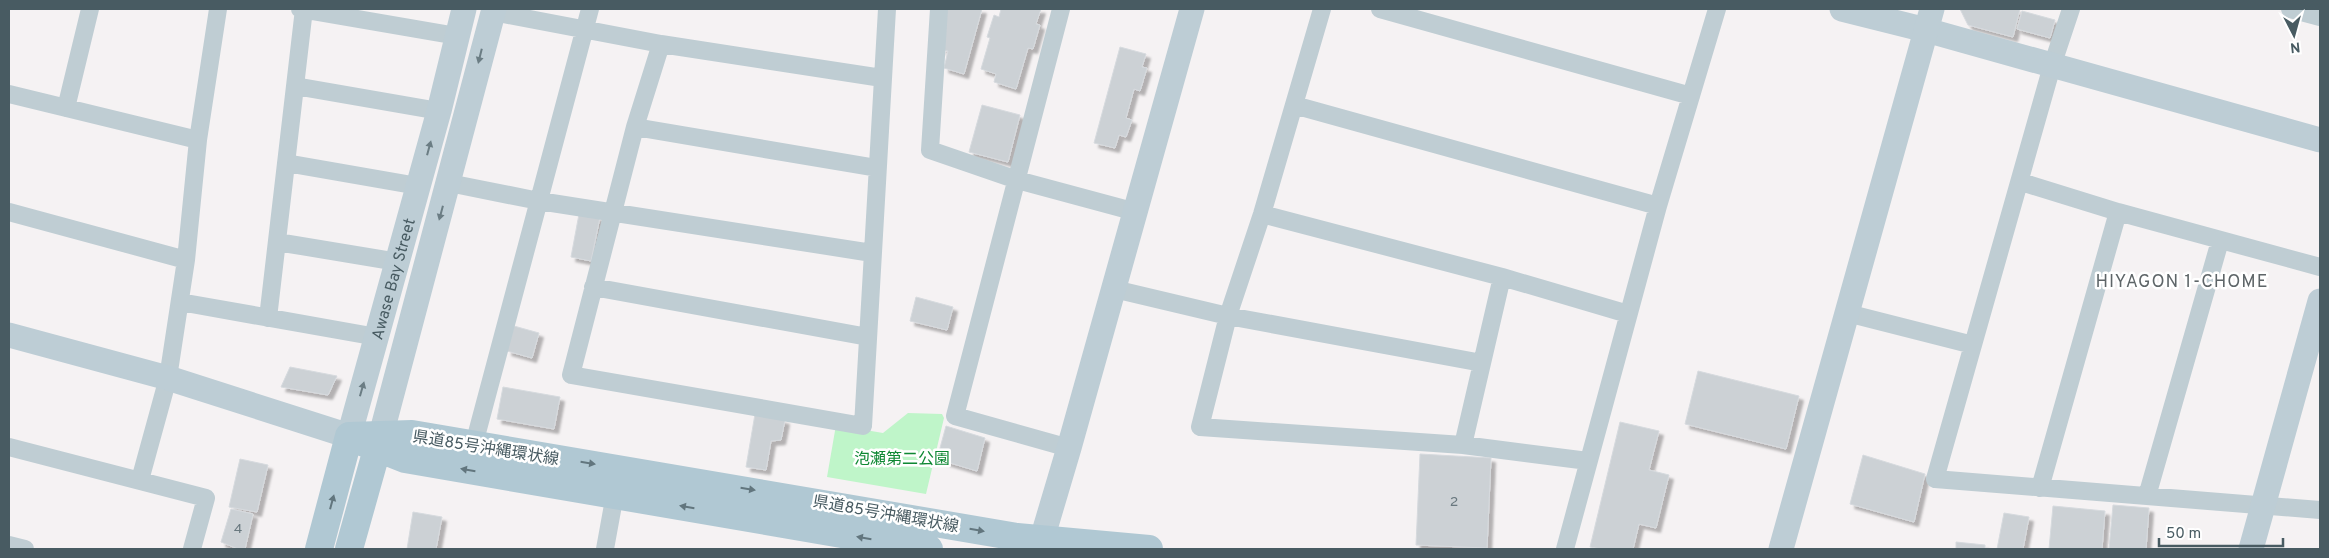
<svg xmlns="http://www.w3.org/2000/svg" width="2329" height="558" font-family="Overpass,'Noto Sans JP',sans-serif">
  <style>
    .green { fill: #bff5c9 }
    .building { fill: #ccd1d5; stroke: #d6dade; filter: url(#shadow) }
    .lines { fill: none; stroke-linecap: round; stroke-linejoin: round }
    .street { stroke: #bfcdd3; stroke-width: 18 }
    .secondary { stroke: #bdcdd5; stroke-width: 25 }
    .primary { stroke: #b0c8d3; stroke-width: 28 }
    .oneway { fill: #6b7d84 }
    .oneway2 { fill: #62767e }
    .labels { text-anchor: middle; stroke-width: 5; stroke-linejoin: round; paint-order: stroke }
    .number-label { font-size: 14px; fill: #69787f }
    .street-label { font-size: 16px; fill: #485b62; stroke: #fff }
    .park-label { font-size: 16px; fill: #0e8833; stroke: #fff }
    .neighbourhood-label { font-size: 18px; letter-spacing: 1px; fill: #5e6568; stroke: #fff }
  </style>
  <defs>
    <filter id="shadow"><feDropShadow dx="4.5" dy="4.5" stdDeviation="1" flood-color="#0004"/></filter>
  </defs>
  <rect width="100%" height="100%" fill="#f5f2f3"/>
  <path class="green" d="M 908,413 L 942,414 L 944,418 L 926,494 L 827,477 L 836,425 L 883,433 Z"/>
  <path class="building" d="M 946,9 L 982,9 L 964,74 L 944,68 L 948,51 L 942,50 Z
    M 1001,9 L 1041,9 L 1036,24 L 1040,25 L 1033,49 L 1028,48 L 1016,89 L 994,82 L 996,74 L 981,69 L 990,38 L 987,37 L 994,15 L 999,17 Z
    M 1960,9 L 2020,9 L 2013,37 L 1968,25 Z
    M 2022,11 L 2055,20 L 2050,38 L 2017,29 Z
    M 1120,47 L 1146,54 L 1142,67 L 1147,68 L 1140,91 L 1134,89 L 1126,118 L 1132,120 L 1126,137 L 1119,135 L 1115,148 L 1094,143 Z
    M 982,105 L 1020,115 L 1008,162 L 969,152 Z
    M 579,214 L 600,217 L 591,261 L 571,257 Z
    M 916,297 L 953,307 L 947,330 L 910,321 Z
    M 514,326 L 539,333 L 532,358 L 507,351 Z
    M 290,367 L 337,376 L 328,395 L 281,387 Z
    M 1698,371 L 1799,396 L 1786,449 L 1685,424 Z
    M 503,387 L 560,397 L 554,429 L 497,419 Z
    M 755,414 L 785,420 L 781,440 L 771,441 L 766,470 L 746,467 Z
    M 1620,422 L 1659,431 L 1649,470 L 1669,475 L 1656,528 L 1639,524 L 1633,549 L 1601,549 L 1590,547 Z
    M 946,426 L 985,438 L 977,471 L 937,459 Z
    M 1420,454 L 1491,458 L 1487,548 L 1416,545 Z
    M 1863,455 L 1925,474 L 1914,522 L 1850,504 Z
    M 240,459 L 268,465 L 257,512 L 229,507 Z
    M 2113,505 L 2149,508 L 2146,549 L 2109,549 Z
    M 2053,506 L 2105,511 L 2102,549 L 2049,549 Z
    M 231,509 L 253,514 L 245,549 L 238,549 L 221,542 Z
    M 413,512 L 442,517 L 436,549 L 407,549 Z
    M 2004,513 L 2029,517 L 2023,549 L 1997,549 Z
    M 1956,542 L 1985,545 L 1985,549 L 1956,549 Z"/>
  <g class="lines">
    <path class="street" d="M 300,9 L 457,36
      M 939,9 L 930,150 L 1017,180 L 1136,212
      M 1061,9 L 955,416 L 1069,448
      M 1322,9 L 1262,214 L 1228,316 L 1200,427 L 1463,445 L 1588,461
      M 1380,9 L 1691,96
      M 2071,9 L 2052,66 L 1935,479 L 2320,510
      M 2290,9 L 2320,17
      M 493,12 L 661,44 L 882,78
      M 661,44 L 635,127 L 571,375 L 863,426 L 887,9
      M 295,86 L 439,111
      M 9,94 L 198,140
      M 1294,105 L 1658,206
      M 66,108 L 90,9
      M 635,127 L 877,168
      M 286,163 L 418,186
      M 2021,182 L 2118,212 L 2320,267
      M 449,183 L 539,201 L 872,253
      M 9,212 L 186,260
      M 1262,214 L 1502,277 L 1628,314
      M 277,242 L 398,262
      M 593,287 L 868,337
      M 1114,289 L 1228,316 L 1482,363
      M 180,302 L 377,337
      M 1847,313 L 1973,345
      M 268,318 L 304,9
      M 474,444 L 590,9
      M 1463,445 L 1502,277
      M 9,447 L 206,498 L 192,549
      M 140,480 L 168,378 L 186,260 L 198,140 L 218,9
      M 2040,488 L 2118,212
      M 2147,496 L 2220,241
      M 9,545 L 25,549
      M 605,549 L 615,494
      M 1565,549 L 1658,206 L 1717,9"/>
    <g class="secondary">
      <path d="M 1842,9 L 1926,30 L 2320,140"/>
      <path id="s1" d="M 9,335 L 168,378 L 349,436 L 439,111 L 464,9"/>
      <path d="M 381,435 L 494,9"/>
      <path d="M 1039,549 L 1069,448 L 1192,9"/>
      <path d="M 1781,549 L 1932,9"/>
      <path d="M 2251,549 L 2320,301"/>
    </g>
    <path class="primary" d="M 349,436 L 412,434 L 1017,537 L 1149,549
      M 357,440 L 405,459 L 929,549
      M 319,549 L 349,436
      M 349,549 L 381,435"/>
  </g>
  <defs><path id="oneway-solid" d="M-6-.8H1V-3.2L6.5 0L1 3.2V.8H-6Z" transform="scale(1.25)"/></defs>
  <g class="oneway">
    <use href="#oneway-solid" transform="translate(480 56) rotate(104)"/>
    <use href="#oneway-solid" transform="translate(429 148) rotate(-75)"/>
    <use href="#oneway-solid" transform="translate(441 213) rotate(105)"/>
    <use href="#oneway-solid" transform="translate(362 389) rotate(-74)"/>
  </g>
  <g class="oneway2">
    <use href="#oneway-solid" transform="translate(588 463) rotate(9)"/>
    <use href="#oneway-solid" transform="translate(468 470) rotate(-170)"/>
    <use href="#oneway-solid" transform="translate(748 489) rotate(9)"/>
    <use href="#oneway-solid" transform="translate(332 502) rotate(-75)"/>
    <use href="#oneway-solid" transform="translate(687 507) rotate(-170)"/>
    <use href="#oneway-solid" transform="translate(977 530) rotate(10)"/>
    <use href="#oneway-solid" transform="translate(864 538) rotate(-170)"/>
  </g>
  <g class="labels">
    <g class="number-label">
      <text x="1454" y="506">2</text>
      <text x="238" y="533">4</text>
    </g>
    <g class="street-label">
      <text dy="6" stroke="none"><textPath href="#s1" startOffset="518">Awase Bay Street</textPath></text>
      <text transform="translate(486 447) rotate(9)" y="6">県道85号沖縄環状線</text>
      <text transform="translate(886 513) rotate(10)" y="6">県道85号沖縄環状線</text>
    </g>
    <g class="park-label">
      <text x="902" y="464">泡瀬第二公園</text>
    </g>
    <g class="neighbourhood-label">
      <text x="2182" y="287">HIYAGON 1-CHOME</text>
    </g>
  </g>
  <rect width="2329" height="558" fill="none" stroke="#485b62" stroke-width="20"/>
  <g transform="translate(2294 35) rotate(174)" stroke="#ffffff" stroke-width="4" paint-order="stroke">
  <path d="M0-4L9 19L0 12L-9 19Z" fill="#485b62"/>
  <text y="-8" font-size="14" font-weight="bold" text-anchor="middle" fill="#485b62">N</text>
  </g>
  <path d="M2159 538v8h124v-8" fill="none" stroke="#485b62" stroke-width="2.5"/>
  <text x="2166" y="538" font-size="15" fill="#485b62" stroke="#ffffff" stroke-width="4" paint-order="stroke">50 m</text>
</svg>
